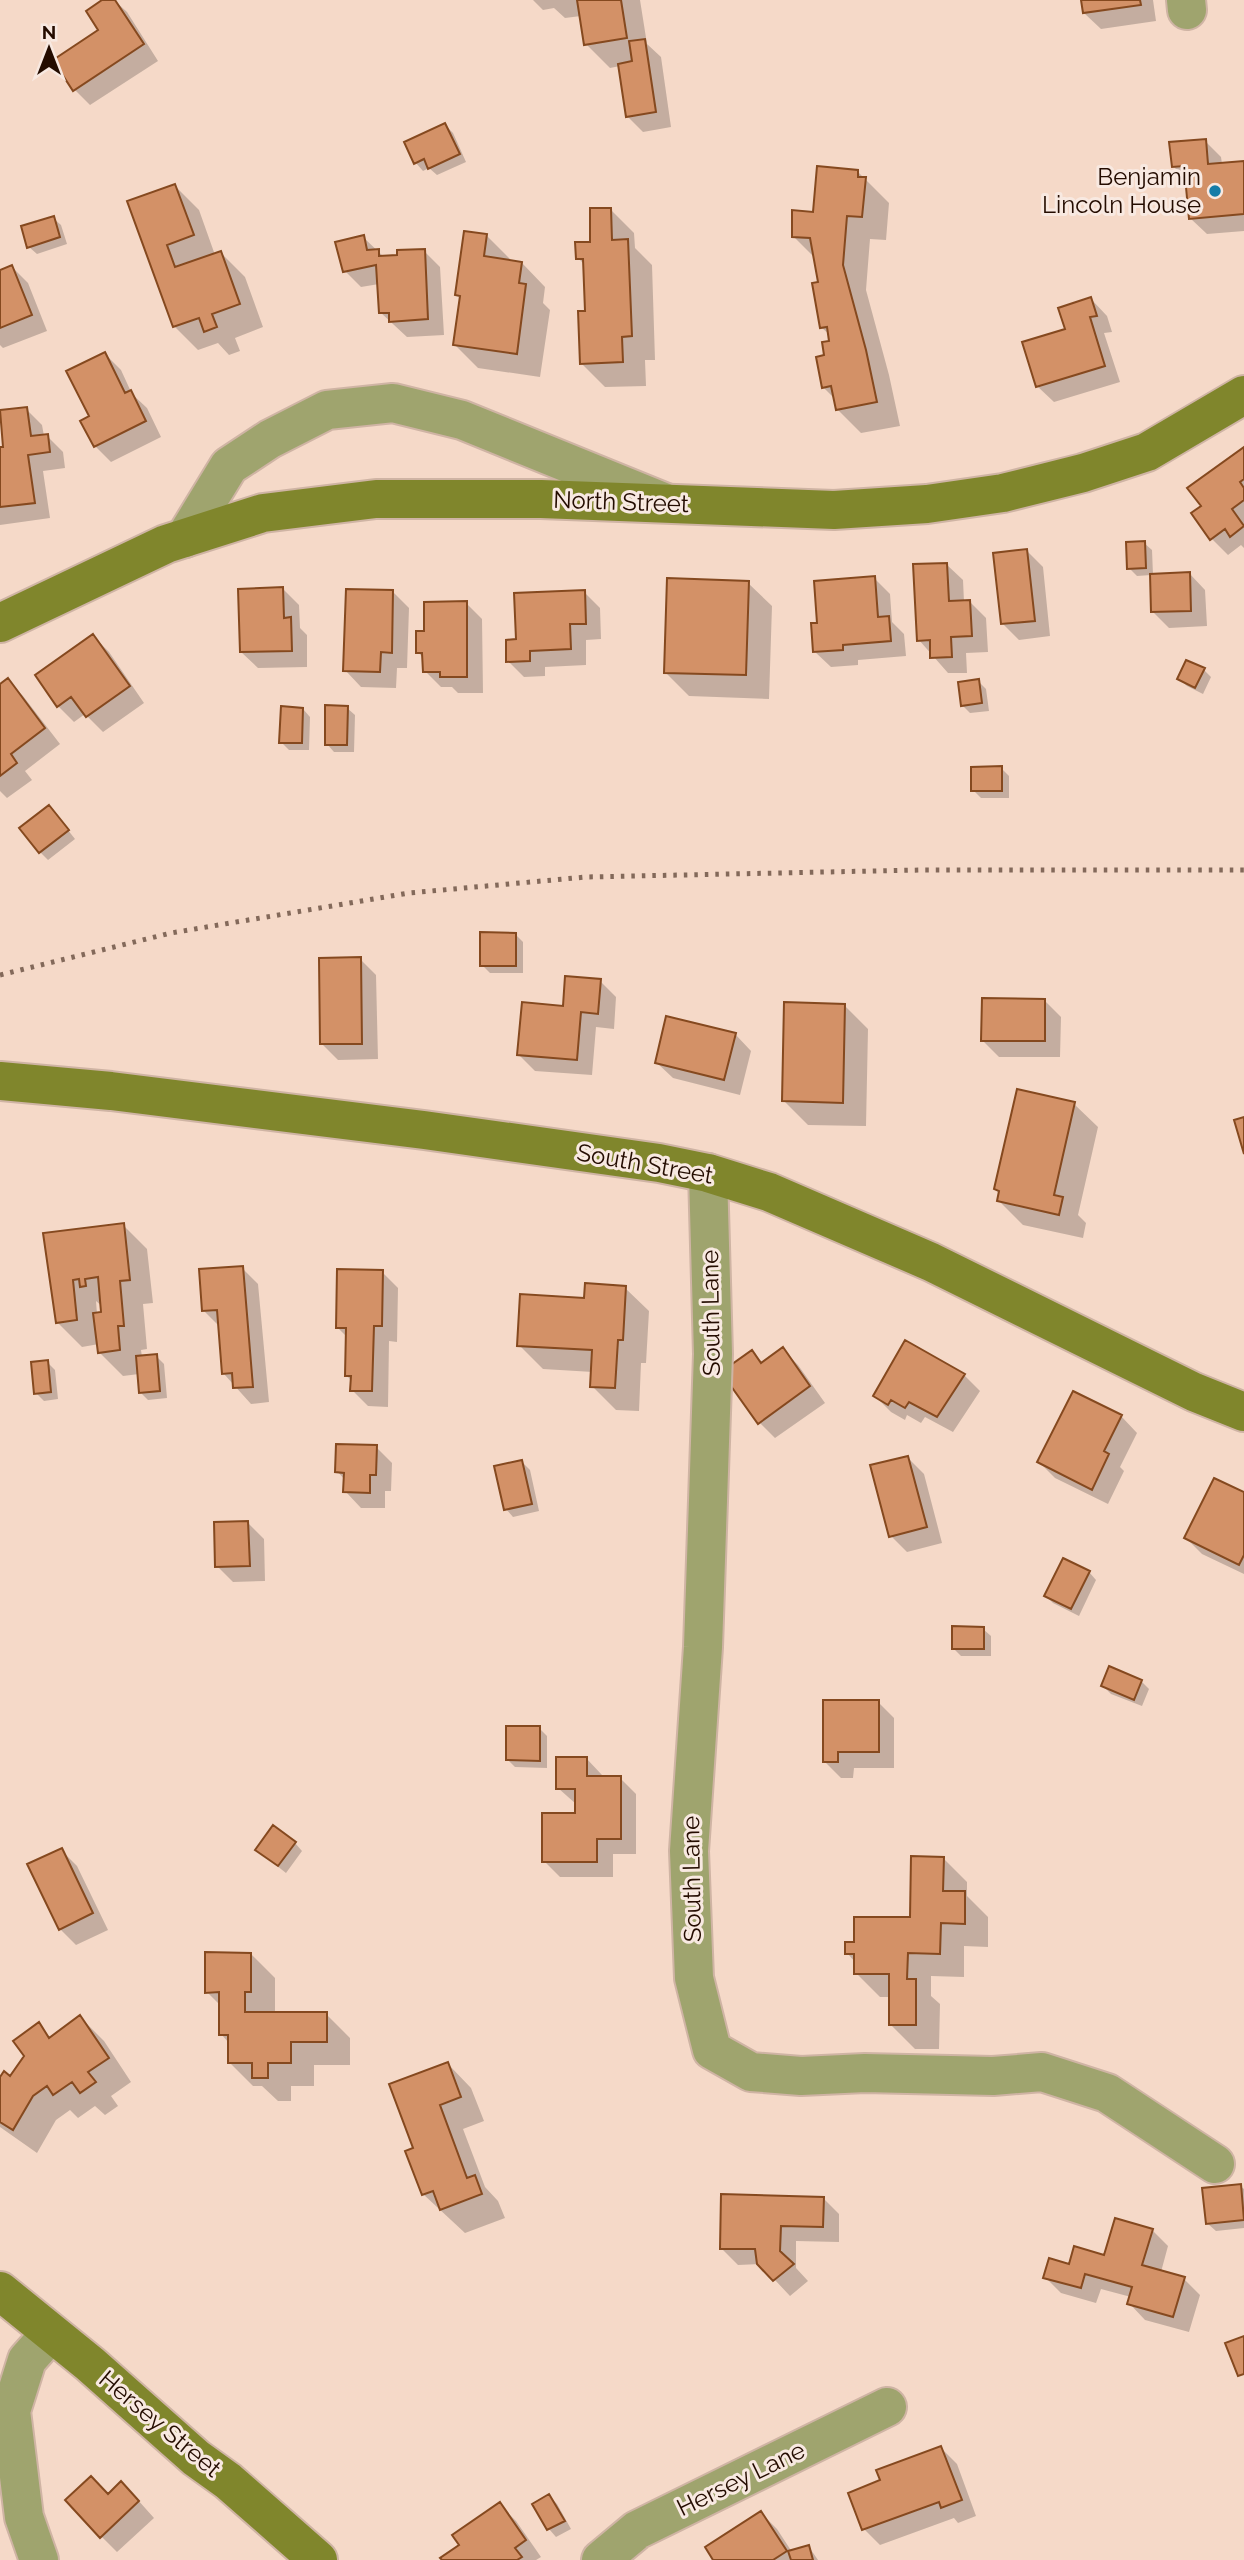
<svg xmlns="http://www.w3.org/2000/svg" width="1244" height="2560" font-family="Raleway,sans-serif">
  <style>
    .shadow { fill: #0003; fill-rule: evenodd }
    .building { fill: #d39167; stroke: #85491f; stroke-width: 2 }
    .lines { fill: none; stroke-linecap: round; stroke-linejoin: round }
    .street-casing { stroke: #cfb4a4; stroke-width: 42 }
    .secondary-casing { stroke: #cfb4a4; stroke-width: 42 }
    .street { stroke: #9fa46e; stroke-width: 38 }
    .secondary { stroke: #80862c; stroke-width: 38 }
    .rail { stroke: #83695a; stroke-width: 5; stroke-dasharray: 3.5 7; stroke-linecap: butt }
    .poi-dot { fill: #157ca7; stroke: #f8e9e1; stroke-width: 2.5 }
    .labels { text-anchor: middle; stroke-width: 6; stroke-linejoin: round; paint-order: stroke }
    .poi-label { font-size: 24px; fill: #240c00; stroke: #f8e9e1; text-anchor: end }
    .street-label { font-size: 24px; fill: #240c00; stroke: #f8e9e1 }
  </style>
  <rect width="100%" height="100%" fill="#f5d9c8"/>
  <path class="shadow" d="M 105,0 L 114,0 L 127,12 L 158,61 L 90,105 L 74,89 L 101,31 Z
    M 533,0 L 640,0 L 647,44 L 661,57 L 671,127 L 643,132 L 627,116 L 620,66 L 610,68 L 586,44 L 581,16 L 565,18 L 554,8 L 543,10 Z
    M 1083,0 L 1153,0 L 1156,21 L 1101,29 L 1084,13 Z
    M 445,125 L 453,133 L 466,162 L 437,175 L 429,168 L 423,171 L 416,163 Z
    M 1205,141 L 1221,157 L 1222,164 L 1244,162 L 1244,231 L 1207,234 L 1190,218 L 1187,180 L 1173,166 Z
    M 858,172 L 889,203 L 886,240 L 870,239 L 866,290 L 889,375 L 900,426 L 861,433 L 837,409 L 835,399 L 823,387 L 826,356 L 831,342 L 830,335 L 822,328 L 820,283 L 815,258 L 793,236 Z
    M 175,186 L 199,210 L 215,255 L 221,253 L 245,277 L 263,327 L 235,338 L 240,351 L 229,355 L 218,343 L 198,350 L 174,326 L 129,202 Z
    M 610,209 L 634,233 L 635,248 L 652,265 L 655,360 L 645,360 L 646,386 L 605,387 L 581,363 L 587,313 L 585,265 L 578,258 L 592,243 Z
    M 53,218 L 61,225 L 67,244 L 37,254 L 29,247 Z
    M 486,235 L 510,259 L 510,262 L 522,263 L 545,287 L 543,303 L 550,310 L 540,377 L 478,368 L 454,344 L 461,299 L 457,294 Z
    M 363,237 L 385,258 L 424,251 L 440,267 L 444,335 L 407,337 L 380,312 L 379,284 L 361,287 L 345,271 Z
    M 12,267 L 28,283 L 47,331 L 3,348 L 0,345 L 0,272 Z
    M 1091,299 L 1107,316 L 1112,332 L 1104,333 L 1120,382 L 1054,402 L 1037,386 L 1067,330 Z
    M 105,354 L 121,370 L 132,394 L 147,408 L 161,437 L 111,462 L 95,446 L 92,417 Z
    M 26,409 L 42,425 L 44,436 L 47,436 L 63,452 L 65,468 L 43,471 L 50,518 L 0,525 L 0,449 L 5,448 L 0,412 Z
    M 1244,449 L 1244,548 L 1241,545 L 1228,555 L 1212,539 L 1193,514 L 1203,507 Z
    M 1144,543 L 1152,550 L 1153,575 L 1189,573 L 1205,590 L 1207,626 L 1169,628 L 1153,612 L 1151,575 L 1137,576 L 1129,568 Z
    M 1027,551 L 1043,567 L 1050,636 L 1019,640 L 1003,624 Z
    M 946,564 L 963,580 L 964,602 L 969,601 L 986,618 L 988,652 L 966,653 L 967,673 L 948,673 L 919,640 Z
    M 874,578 L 890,594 L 892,622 L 904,634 L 906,656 L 858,660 L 858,665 L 831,667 L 814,651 L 819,624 Z
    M 748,583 L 772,606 L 769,699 L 689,696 L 665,672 Z
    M 283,589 L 299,605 L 300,628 L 307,635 L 307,667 L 258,668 L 241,652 Z
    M 393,592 L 409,608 L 407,668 L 397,668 L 396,688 L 361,687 L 345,670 Z
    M 584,592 L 600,608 L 601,639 L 586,640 L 586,665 L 545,667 L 545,676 L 524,677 L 508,661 L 518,641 Z
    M 466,603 L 482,619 L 483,693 L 458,693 L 452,687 L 441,687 L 425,671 L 424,659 L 418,652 L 426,632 Z
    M 93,636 L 109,652 L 144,703 L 103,732 L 85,714 L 74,722 L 58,706 Z
    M 1204,670 L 1211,677 L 1203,694 L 1187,686 L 1179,679 Z
    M 7,680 L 23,696 L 60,744 L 25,771 L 32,780 L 7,798 L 0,791 L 0,686 Z
    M 978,681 L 986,689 L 989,711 L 970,713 L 962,705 Z
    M 347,708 L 355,715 L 354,752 L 334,752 L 327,744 Z
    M 303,709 L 310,717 L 309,750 L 289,750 L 281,742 Z
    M 1001,768 L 1009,776 L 1009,798 L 981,798 L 973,790 Z
    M 56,815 L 75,839 L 48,860 L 40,852 Z
    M 515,934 L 523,942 L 523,973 L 490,973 L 482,965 Z
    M 360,959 L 376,975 L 378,1059 L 338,1060 L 322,1044 Z
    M 600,981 L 616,997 L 614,1029 L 596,1027 L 592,1075 L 535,1071 L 519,1055 L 565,1007 Z
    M 1045,1001 L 1061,1017 L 1060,1057 L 999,1057 L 983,1041 Z
    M 844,1005 L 868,1029 L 866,1126 L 808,1125 L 784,1101 Z
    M 735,1034 L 751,1051 L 740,1095 L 673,1078 L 656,1062 Z
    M 1074,1104 L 1098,1127 L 1078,1215 L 1086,1223 L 1083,1238 L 1023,1225 L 999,1201 L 1000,1194 L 995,1189 Z
    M 123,1225 L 147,1249 L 153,1303 L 143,1304 L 147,1349 L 141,1350 L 142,1357 L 156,1356 L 164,1364 L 167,1398 L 148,1400 L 140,1392 L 139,1374 L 123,1376 L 99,1352 L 99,1344 L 82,1347 L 58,1323 L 45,1235 ZM 96,1301 L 103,1307 L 103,1313 L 97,1314 Z
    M 242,1268 L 258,1284 L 269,1402 L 251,1404 L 224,1374 L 220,1327 L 204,1311 Z
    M 382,1272 L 398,1288 L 397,1342 L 389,1341 L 388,1407 L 368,1406 L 352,1390 L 352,1381 L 347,1376 L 347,1337 L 338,1328 Z
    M 625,1288 L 649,1311 L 646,1363 L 641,1363 L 639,1411 L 616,1410 L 592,1386 L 593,1372 L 543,1369 L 519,1345 L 586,1300 Z
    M 782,1349 L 798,1365 L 825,1403 L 775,1438 L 759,1422 L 752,1352 L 763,1363 Z
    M 47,1362 L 55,1370 L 58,1399 L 44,1401 L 36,1393 Z
    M 964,1375 L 980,1391 L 953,1432 L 925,1417 L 921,1423 L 907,1415 L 905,1420 L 891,1412 L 875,1396 Z
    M 1121,1416 L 1137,1433 L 1120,1467 L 1124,1471 L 1108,1504 L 1055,1478 L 1039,1462 Z
    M 376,1447 L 392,1463 L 391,1491 L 385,1491 L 385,1508 L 361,1508 L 345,1491 L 345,1480 L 337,1471 Z
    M 908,1458 L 924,1474 L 942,1543 L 907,1552 L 891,1536 Z
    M 522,1462 L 530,1470 L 539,1511 L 513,1517 L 506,1509 Z
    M 1244,1494 L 1244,1574 L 1202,1554 L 1186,1538 Z
    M 248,1523 L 264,1539 L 265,1581 L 233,1582 L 217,1566 Z
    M 1089,1572 L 1096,1580 L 1079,1616 L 1053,1603 L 1046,1596 Z
    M 983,1629 L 991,1636 L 991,1656 L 961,1656 L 953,1648 Z
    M 1141,1681 L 1149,1689 L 1142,1706 L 1111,1694 L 1103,1686 Z
    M 878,1702 L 894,1718 L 894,1768 L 854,1768 L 853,1778 L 841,1778 L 824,1761 Z
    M 539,1728 L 547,1736 L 547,1768 L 515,1767 L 508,1760 Z
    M 586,1758 L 602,1775 L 602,1778 L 620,1778 L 636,1794 L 636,1854 L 613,1854 L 613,1877 L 560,1877 L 544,1861 L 576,1815 L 576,1804 L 558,1788 Z
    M 295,1843 L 302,1851 L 286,1873 L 257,1850 Z
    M 61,1850 L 77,1866 L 108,1930 L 76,1945 L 60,1929 Z
    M 943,1858 L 967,1882 L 967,1896 L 988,1917 L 988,1947 L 964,1946 L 964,1977 L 931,1976 L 931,1996 L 940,2004 L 939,2049 L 915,2049 L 891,2025 L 891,1997 L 880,1997 L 856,1973 L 856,1963 L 847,1953 L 855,1943 L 912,1919 Z
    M 251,1954 L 275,1978 L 275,2014 L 326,2014 L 350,2038 L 350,2065 L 314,2065 L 314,2086 L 291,2086 L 291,2101 L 278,2101 L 262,2086 L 253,2086 L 229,2062 L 229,2043 L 221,2034 L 221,2006 L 207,1992 Z
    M 80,2017 L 104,2041 L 131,2082 L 111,2096 L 118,2106 L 105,2115 L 95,2106 L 78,2118 L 70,2110 L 56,2120 L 37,2153 L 0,2127 L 0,2080 L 11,2078 L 26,2056 L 38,2025 L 51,2038 Z
    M 448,2064 L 471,2088 L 484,2121 L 463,2129 L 485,2187 L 498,2201 L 505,2218 L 465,2233 L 423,2194 L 416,2149 Z
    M 1240,2186 L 1244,2189 L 1244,2228 L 1216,2231 L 1208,2224 Z
    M 823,2198 L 839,2214 L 839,2242 L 796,2241 L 796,2268 L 808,2281 L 790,2296 L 760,2264 L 738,2265 L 722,2249 Z
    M 1152,2230 L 1168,2246 L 1161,2272 L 1184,2279 L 1200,2295 L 1189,2332 L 1145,2320 L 1129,2303 L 1131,2297 L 1101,2289 L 1096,2303 L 1061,2293 L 1045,2277 L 1070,2266 L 1105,2257 Z
    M 941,2448 L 957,2464 L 976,2516 L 958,2523 L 954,2518 L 880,2545 L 864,2529 L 883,2482 Z
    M 109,2496 L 137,2499 L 154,2518 L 117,2552 L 101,2536 Z
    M 549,2496 L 557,2504 L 571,2529 L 556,2537 L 549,2529 Z
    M 500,2505 L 516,2521 L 541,2557 L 536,2560 L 444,2560 L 462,2545 Z
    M 761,2513 L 777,2529 L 792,2552 L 809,2547 L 818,2560 L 715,2560 Z"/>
  <path class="building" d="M 102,0 L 115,0 L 144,44 L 73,91 L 53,60 L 98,30 L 86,11 Z
    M 577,0 L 621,0 L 627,38 L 584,45 Z
    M 1081,0 L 1140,0 L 1141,5 L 1083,13 Z
    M 645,39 L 656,112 L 626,117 L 618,64 L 632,61 L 629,41 Z
    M 445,123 L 460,154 L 428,169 L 424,159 L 414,164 L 404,142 Z
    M 1206,139 L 1208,164 L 1244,161 L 1244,214 L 1189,219 L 1184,166 L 1172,167 L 1169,142 Z
    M 817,166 L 858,170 L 858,177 L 866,177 L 862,217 L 847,216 L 843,265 L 866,350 L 877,402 L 836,410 L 831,386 L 822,388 L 816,357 L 824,355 L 822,342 L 829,341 L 827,327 L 820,328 L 812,283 L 818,282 L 810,238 L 792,237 L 792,210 L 813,212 Z
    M 175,184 L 194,235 L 167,245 L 175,267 L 221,251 L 240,304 L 212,314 L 217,327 L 204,332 L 199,318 L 173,327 L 127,201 Z
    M 590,208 L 611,208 L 612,240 L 628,239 L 632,336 L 622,337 L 623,362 L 580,364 L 578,311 L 585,311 L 583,259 L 576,259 L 575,242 L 590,242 Z
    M 54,216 L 60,237 L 27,248 L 21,226 Z
    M 464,231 L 487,234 L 484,256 L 522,262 L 519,283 L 526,284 L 517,354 L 453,345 L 460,296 L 455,295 Z
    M 364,235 L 367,250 L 379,249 L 379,256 L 397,255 L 397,250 L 425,249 L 428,319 L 389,322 L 389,313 L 379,313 L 376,265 L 343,272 L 335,242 Z
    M 12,265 L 32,315 L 0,328 L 0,270 Z
    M 1091,297 L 1097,316 L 1090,317 L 1105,366 L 1036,387 L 1022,342 L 1065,329 L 1058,308 Z
    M 105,352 L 125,393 L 131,390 L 146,421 L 94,447 L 80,421 L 89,416 L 66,371 Z
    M 27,407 L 31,436 L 48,434 L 50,452 L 28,455 L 35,503 L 0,507 L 0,447 L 3,447 L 0,410 Z
    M 1244,447 L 1244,479 L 1240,482 L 1244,488 L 1244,500 L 1232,509 L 1244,526 L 1230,537 L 1225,529 L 1210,540 L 1191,513 L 1201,506 L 1187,488 Z
    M 1145,541 L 1146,568 L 1127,569 L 1126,542 Z
    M 1027,549 L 1035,621 L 1001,624 L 993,553 Z
    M 947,563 L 949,601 L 970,600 L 972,636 L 951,637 L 952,657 L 930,658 L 930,640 L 917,641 L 913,564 Z
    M 1190,572 L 1191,611 L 1151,612 L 1150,574 Z
    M 875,576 L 878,617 L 889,616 L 891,641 L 843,645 L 843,650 L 813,652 L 811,623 L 817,623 L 814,581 Z
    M 667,578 L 749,581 L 746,675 L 664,673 Z
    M 283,587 L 284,618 L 291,617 L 292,651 L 240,652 L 238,589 Z
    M 346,589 L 393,590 L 392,653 L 381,652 L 380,672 L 343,671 Z
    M 585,590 L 586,624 L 570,624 L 571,649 L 530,651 L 530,661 L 506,662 L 506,640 L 516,639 L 514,593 Z
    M 467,601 L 467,677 L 440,677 L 440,672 L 423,672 L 422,653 L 416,653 L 416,631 L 424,631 L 424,602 Z
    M 93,634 L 130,686 L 86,717 L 71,697 L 57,707 L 35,675 Z
    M 1186,660 L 1205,668 L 1195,688 L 1177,679 Z
    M 8,678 L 45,728 L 11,754 L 17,763 L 0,776 L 0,684 Z
    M 979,679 L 982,703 L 961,706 L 958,682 Z
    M 325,705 L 348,706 L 347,745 L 325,745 Z
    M 281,706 L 303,708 L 302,743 L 279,743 Z
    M 1002,766 L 1002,791 L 971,791 L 971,767 Z
    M 49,805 L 69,830 L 39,853 L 19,828 Z
    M 480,932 L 516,933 L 516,966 L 480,966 Z
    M 361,957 L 362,1044 L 320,1044 L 319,958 Z
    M 565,976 L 601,979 L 598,1014 L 581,1012 L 577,1060 L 517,1055 L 522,1002 L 563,1006 Z
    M 982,998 L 1045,999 L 1045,1041 L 981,1041 Z
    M 784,1002 L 845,1004 L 843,1103 L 782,1101 Z
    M 666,1016 L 736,1033 L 724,1080 L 655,1063 Z
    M 1017,1089 L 1075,1102 L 1054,1195 L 1063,1197 L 1059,1215 L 997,1201 L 999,1191 L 994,1189 Z
    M 1244,1117 L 1244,1154 L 1234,1120 Z
    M 124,1223 L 130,1280 L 120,1281 L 124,1326 L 118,1326 L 120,1350 L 98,1353 L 93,1313 L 101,1312 L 98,1277 L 85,1279 L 86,1286 L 80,1287 L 79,1279 L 73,1280 L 77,1320 L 56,1323 L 43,1233 Z
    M 243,1266 L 253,1387 L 233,1388 L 232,1373 L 222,1374 L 217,1310 L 202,1311 L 199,1269 Z
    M 337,1269 L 383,1270 L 382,1326 L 374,1326 L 372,1391 L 350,1391 L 351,1376 L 345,1376 L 346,1328 L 336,1328 Z
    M 585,1283 L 626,1286 L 623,1340 L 618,1340 L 615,1388 L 590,1387 L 592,1350 L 517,1346 L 520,1294 L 584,1298 Z
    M 905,1340 L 965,1374 L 937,1417 L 909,1402 L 905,1408 L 891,1400 L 888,1405 L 873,1396 Z
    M 783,1347 L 810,1386 L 758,1424 L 721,1372 L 752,1350 L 761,1363 Z
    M 157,1354 L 160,1391 L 139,1393 L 136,1356 Z
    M 48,1360 L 51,1392 L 34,1394 L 31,1362 Z
    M 1073,1391 L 1122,1415 L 1104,1451 L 1109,1454 L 1092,1490 L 1037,1462 Z
    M 336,1444 L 377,1445 L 376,1475 L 370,1475 L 370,1493 L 343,1492 L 344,1473 L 335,1472 Z
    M 908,1456 L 927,1527 L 889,1537 L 870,1465 Z
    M 522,1460 L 532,1504 L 504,1510 L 494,1466 Z
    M 1214,1478 L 1244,1492 L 1244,1555 L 1239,1565 L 1184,1538 Z
    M 248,1521 L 250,1566 L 215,1567 L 214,1522 Z
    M 1063,1558 L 1090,1571 L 1071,1609 L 1044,1596 Z
    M 952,1626 L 984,1627 L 984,1649 L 952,1649 Z
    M 1109,1666 L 1142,1680 L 1134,1700 L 1101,1686 Z
    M 823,1700 L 879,1700 L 879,1752 L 838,1752 L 838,1762 L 823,1762 Z
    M 506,1726 L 540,1726 L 540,1761 L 506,1760 Z
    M 556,1757 L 587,1757 L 587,1776 L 621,1776 L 621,1839 L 597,1839 L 597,1862 L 542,1862 L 542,1813 L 575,1813 L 575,1789 L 556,1789 Z
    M 273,1825 L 296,1842 L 278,1866 L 255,1850 Z
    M 62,1848 L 93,1913 L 59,1930 L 27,1864 Z
    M 911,1856 L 944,1857 L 943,1891 L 965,1891 L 965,1924 L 941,1923 L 940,1954 L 908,1953 L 907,1979 L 916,1979 L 916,2025 L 889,2025 L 889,1974 L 854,1974 L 854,1954 L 845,1954 L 845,1942 L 854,1942 L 854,1917 L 910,1917 Z
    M 205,1952 L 251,1953 L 251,1992 L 245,1992 L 245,2012 L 327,2012 L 327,2042 L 291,2042 L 291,2063 L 268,2063 L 268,2078 L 252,2078 L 252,2063 L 228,2063 L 228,2035 L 219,2035 L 219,1992 L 205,1993 Z
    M 80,2015 L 109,2058 L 88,2072 L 96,2082 L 80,2093 L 72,2082 L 53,2095 L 47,2086 L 33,2096 L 13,2130 L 0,2122 L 0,2077 L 4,2071 L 10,2076 L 24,2056 L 13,2041 L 39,2022 L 49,2038 Z
    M 448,2062 L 461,2097 L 440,2105 L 467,2178 L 475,2175 L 482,2194 L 440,2210 L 433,2191 L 422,2195 L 405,2151 L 413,2148 L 389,2084 Z
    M 1241,2184 L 1244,2220 L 1206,2224 L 1202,2188 Z
    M 721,2194 L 824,2197 L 823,2227 L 781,2226 L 780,2251 L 794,2264 L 773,2281 L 757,2264 L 755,2249 L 720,2249 Z
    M 1115,2218 L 1153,2229 L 1142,2265 L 1185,2277 L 1173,2317 L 1127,2304 L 1132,2287 L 1085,2274 L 1081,2288 L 1043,2278 L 1049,2258 L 1069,2264 L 1074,2246 L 1104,2255 Z
    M 1244,2336 L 1244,2374 L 1238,2376 L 1225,2343 Z
    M 941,2446 L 962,2500 L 941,2508 L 939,2502 L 862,2530 L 848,2493 L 880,2480 L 876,2470 Z
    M 91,2476 L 108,2494 L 121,2481 L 139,2501 L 100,2538 L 65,2500 Z
    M 549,2494 L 565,2521 L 547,2530 L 532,2504 Z
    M 500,2502 L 526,2540 L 515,2548 L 522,2557 L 517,2560 L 442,2560 L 440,2558 L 459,2545 L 452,2535 Z
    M 761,2511 L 787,2551 L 773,2560 L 713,2560 L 705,2547 Z
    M 809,2545 L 813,2560 L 791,2560 L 788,2551 Z"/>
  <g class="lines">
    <g class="street-casing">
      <path id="street" d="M 1186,0 L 1187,10
        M 185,538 L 229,466 L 270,439 L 327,410 L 393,403 L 462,420 L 666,503
        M 708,1173 L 713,1354 L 703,1647 L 689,1851 L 694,1978 L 712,2050 L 751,2072 L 801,2076 L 865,2073 L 993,2076 L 1042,2072 L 1107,2093 L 1215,2164
        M 39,2560 L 24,2517 L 11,2411 L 27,2360 L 50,2334
        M 601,2560 L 637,2530 L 887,2407"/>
    </g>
    <g class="secondary-casing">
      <path id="secondary" d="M 0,623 L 166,544 L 263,513 L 376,499 L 541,499 L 834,510 L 927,504 L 1003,493 L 1083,473 L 1147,452 L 1244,395
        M 0,1081 L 111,1091 L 424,1130 L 659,1163 L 708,1173 L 769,1192 L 931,1262 L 1194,1392 L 1244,1412
        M 0,2291 L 90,2364 L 196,2458 L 228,2481 L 318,2560"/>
    </g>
    <use href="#street" class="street"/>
    <use href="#secondary" class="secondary"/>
    <path class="rail" d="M 0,975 L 171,933 L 409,893 L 586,877 L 921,870 L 1244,870"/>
  </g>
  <circle class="poi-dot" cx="1215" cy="191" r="7"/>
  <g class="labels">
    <g class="poi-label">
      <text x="1201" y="185">Benjamin<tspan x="1201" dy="28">Lincoln House</tspan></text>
    </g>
    <g class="street-label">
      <text transform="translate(621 502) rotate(2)" y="8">North Street</text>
      <text transform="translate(645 1164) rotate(10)" y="8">South Street</text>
      <text transform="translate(711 1313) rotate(-91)" y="8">South Lane</text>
      <text transform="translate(692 1879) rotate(-91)" y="8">South Lane</text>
      <text transform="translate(160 2424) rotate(40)" y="8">Hersey Street</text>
      <text transform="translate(741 2479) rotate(-26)" y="8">Hersey Lane</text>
    </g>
  </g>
  <g transform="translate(49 49)" stroke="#f8e9e1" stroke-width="5" paint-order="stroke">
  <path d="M0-5L12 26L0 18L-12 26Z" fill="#240c00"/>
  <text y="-10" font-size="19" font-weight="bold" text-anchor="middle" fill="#240c00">N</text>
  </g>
</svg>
